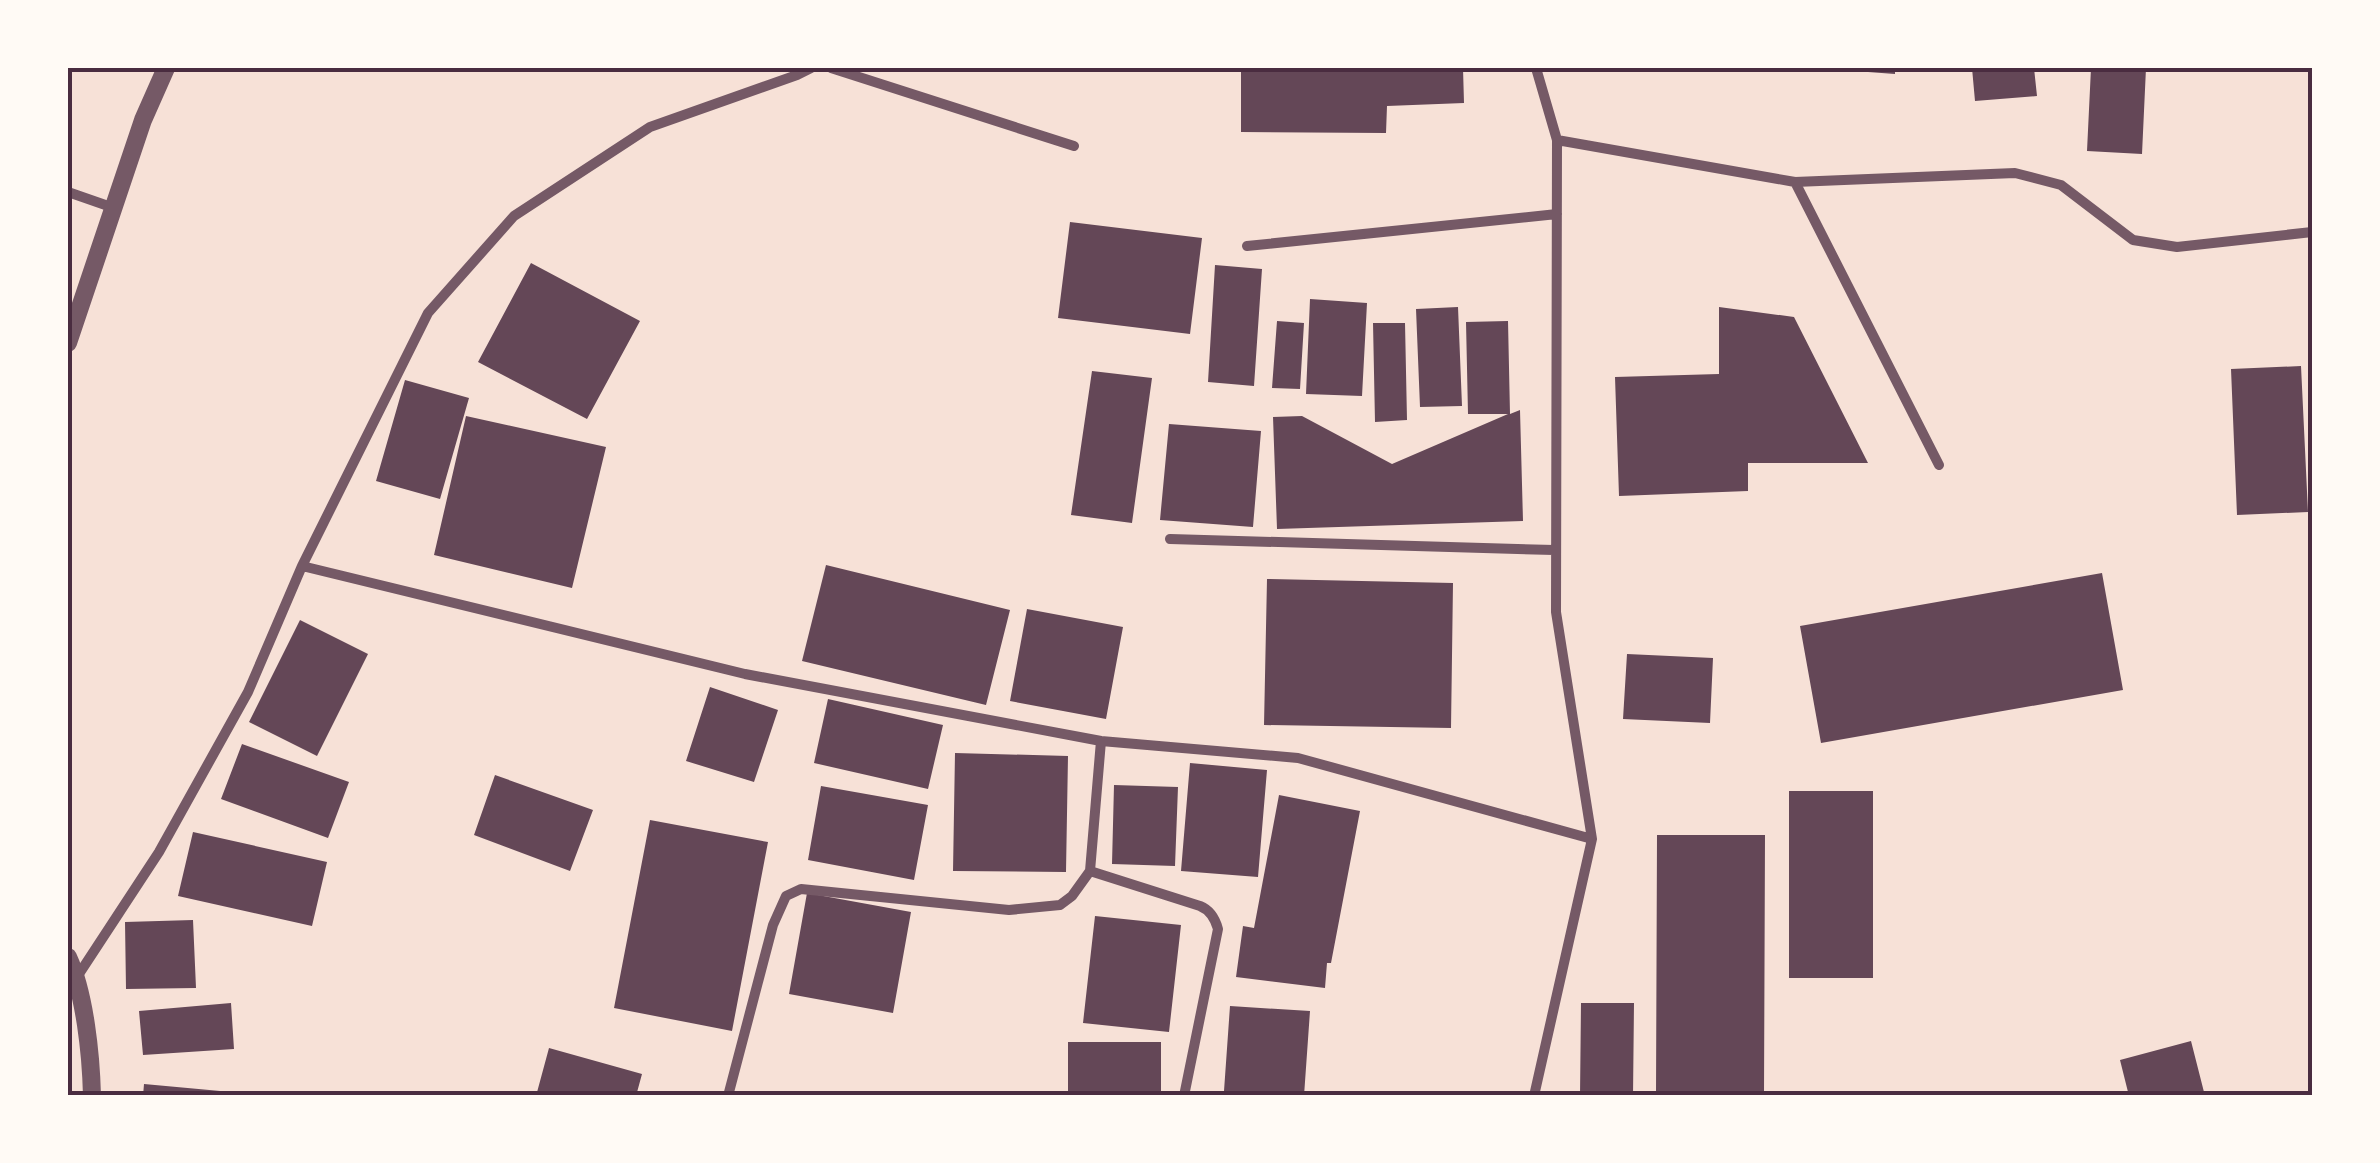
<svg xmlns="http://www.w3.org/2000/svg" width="2380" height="1163" font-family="Raleway,sans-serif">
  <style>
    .building { fill: #644757 }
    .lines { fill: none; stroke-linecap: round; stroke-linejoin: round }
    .minor { stroke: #755966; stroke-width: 10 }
    .tertiary { stroke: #755966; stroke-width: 18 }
    .neatline { fill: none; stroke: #4a2c40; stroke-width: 4 }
  </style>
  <rect width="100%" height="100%" fill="#f7e1d7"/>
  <path class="building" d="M 1241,68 L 1463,68 L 1464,103 L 1387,106 L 1386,133 L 1241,132 Z
    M 1841,68 L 1895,68 L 1895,74 L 1841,70 Z
    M 1972,68 L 2034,68 L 2037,96 L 1975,101 Z
    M 2091,68 L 2146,68 L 2142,154 L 2087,151 Z
    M 1070,222 L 1202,238 L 1190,334 L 1058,318 Z
    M 531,263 L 640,321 L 587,419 L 478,362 Z
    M 1215,265 L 1262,269 L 1254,386 L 1208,382 Z
    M 1310,299 L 1367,303 L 1362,396 L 1306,394 Z
    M 1458,307 L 1462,406 L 1420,407 L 1416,309 Z
    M 1719,307 L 1794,317 L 1868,463 L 1748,463 L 1748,491 L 1619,496 L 1615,377 L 1719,374 Z
    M 1277,321 L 1304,323 L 1300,389 L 1272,388 Z
    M 1508,321 L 1510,414 L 1520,410 L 1523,521 L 1277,529 L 1273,417 L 1302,416 L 1392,464 L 1508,414 L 1468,414 L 1466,322 Z
    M 1373,323 L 1405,323 L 1407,420 L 1375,422 Z
    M 2301,366 L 2308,512 L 2237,515 L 2231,369 Z
    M 1092,371 L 1152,378 L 1132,523 L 1071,515 Z
    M 405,380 L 469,398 L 440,499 L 376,481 Z
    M 466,416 L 606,447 L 572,588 L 434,555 Z
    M 1169,424 L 1261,431 L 1253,527 L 1160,520 Z
    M 826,565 L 1010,610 L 986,705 L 802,661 Z
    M 2102,573 L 2123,690 L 1821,743 L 1800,626 Z
    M 1267,579 L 1453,583 L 1451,728 L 1264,725 Z
    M 1027,609 L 1123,627 L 1106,719 L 1010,701 Z
    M 300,620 L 368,654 L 317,756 L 249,722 Z
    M 1627,654 L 1713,658 L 1710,723 L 1623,719 Z
    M 710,687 L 778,710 L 754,782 L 686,761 Z
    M 828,699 L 943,725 L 928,789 L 814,763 Z
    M 242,744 L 349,782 L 328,838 L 221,799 Z
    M 955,753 L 1068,756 L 1066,872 L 953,871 Z
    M 1190,763 L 1267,770 L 1258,877 L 1181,871 Z
    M 495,775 L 593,810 L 570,871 L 474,835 Z
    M 1114,785 L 1178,787 L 1175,866 L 1112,864 Z
    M 821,786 L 928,805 L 914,880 L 808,860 Z
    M 1789,791 L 1873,791 L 1873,978 L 1789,978 Z
    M 1279,795 L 1360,811 L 1331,963 L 1327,963 L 1325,988 L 1236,977 L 1243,926 L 1254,928 Z
    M 650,820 L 768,842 L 732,1031 L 614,1008 Z
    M 193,832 L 327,862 L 312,926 L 178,896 Z
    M 1657,835 L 1765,835 L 1764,1096 L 1656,1096 Z
    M 807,893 L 911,912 L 893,1013 L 789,994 Z
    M 1095,916 L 1181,925 L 1169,1032 L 1083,1023 Z
    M 193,920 L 196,988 L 126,989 L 125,922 Z
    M 231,1003 L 234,1049 L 143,1055 L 139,1011 Z
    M 1581,1003 L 1634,1003 L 1633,1096 L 1580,1096 Z
    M 1230,1006 L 1310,1011 L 1304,1096 L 1224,1091 Z
    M 2191,1041 L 2205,1096 L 2129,1096 L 2120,1060 Z
    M 1068,1042 L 1161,1042 L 1161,1096 L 1068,1096 Z
    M 549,1048 L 642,1074 L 636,1096 L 536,1096 Z
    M 144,1084 L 242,1093 L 242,1096 L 143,1096 Z"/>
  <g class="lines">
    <path class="minor" d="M 831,68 L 1074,146
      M 1557,140 L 1795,182 L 2015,173 L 2061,185 L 2133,240 L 2177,247 L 2312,232
      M 1795,182 L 1939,465
      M 68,192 L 114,208
      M 1247,246 L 1557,214
      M 1170,539 L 1554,550
      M 302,566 L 745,674 L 1101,741 L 1298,758 L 1592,839
      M 1090,871 L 1200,906 C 1210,910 1215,918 1218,929 L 1184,1096
      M 77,977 L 159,852 L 248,692 L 302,566 L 428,313 L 514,216 L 650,127 L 797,75 L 811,68
      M 728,1096 L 773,925 L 786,896 L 801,889 L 1009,910 L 1060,905 L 1072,896 L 1090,871 L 1101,741
      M 1534,1096 L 1592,839 L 1556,612 L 1557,140 L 1536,68"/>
    <path class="tertiary" d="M 68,343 L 143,120 L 166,68
      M 68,957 C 85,994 91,1055 92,1096"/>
  </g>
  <rect width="2380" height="1163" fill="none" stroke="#fffaf5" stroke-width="140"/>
  <rect x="70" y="70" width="2240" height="1023" class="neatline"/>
</svg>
